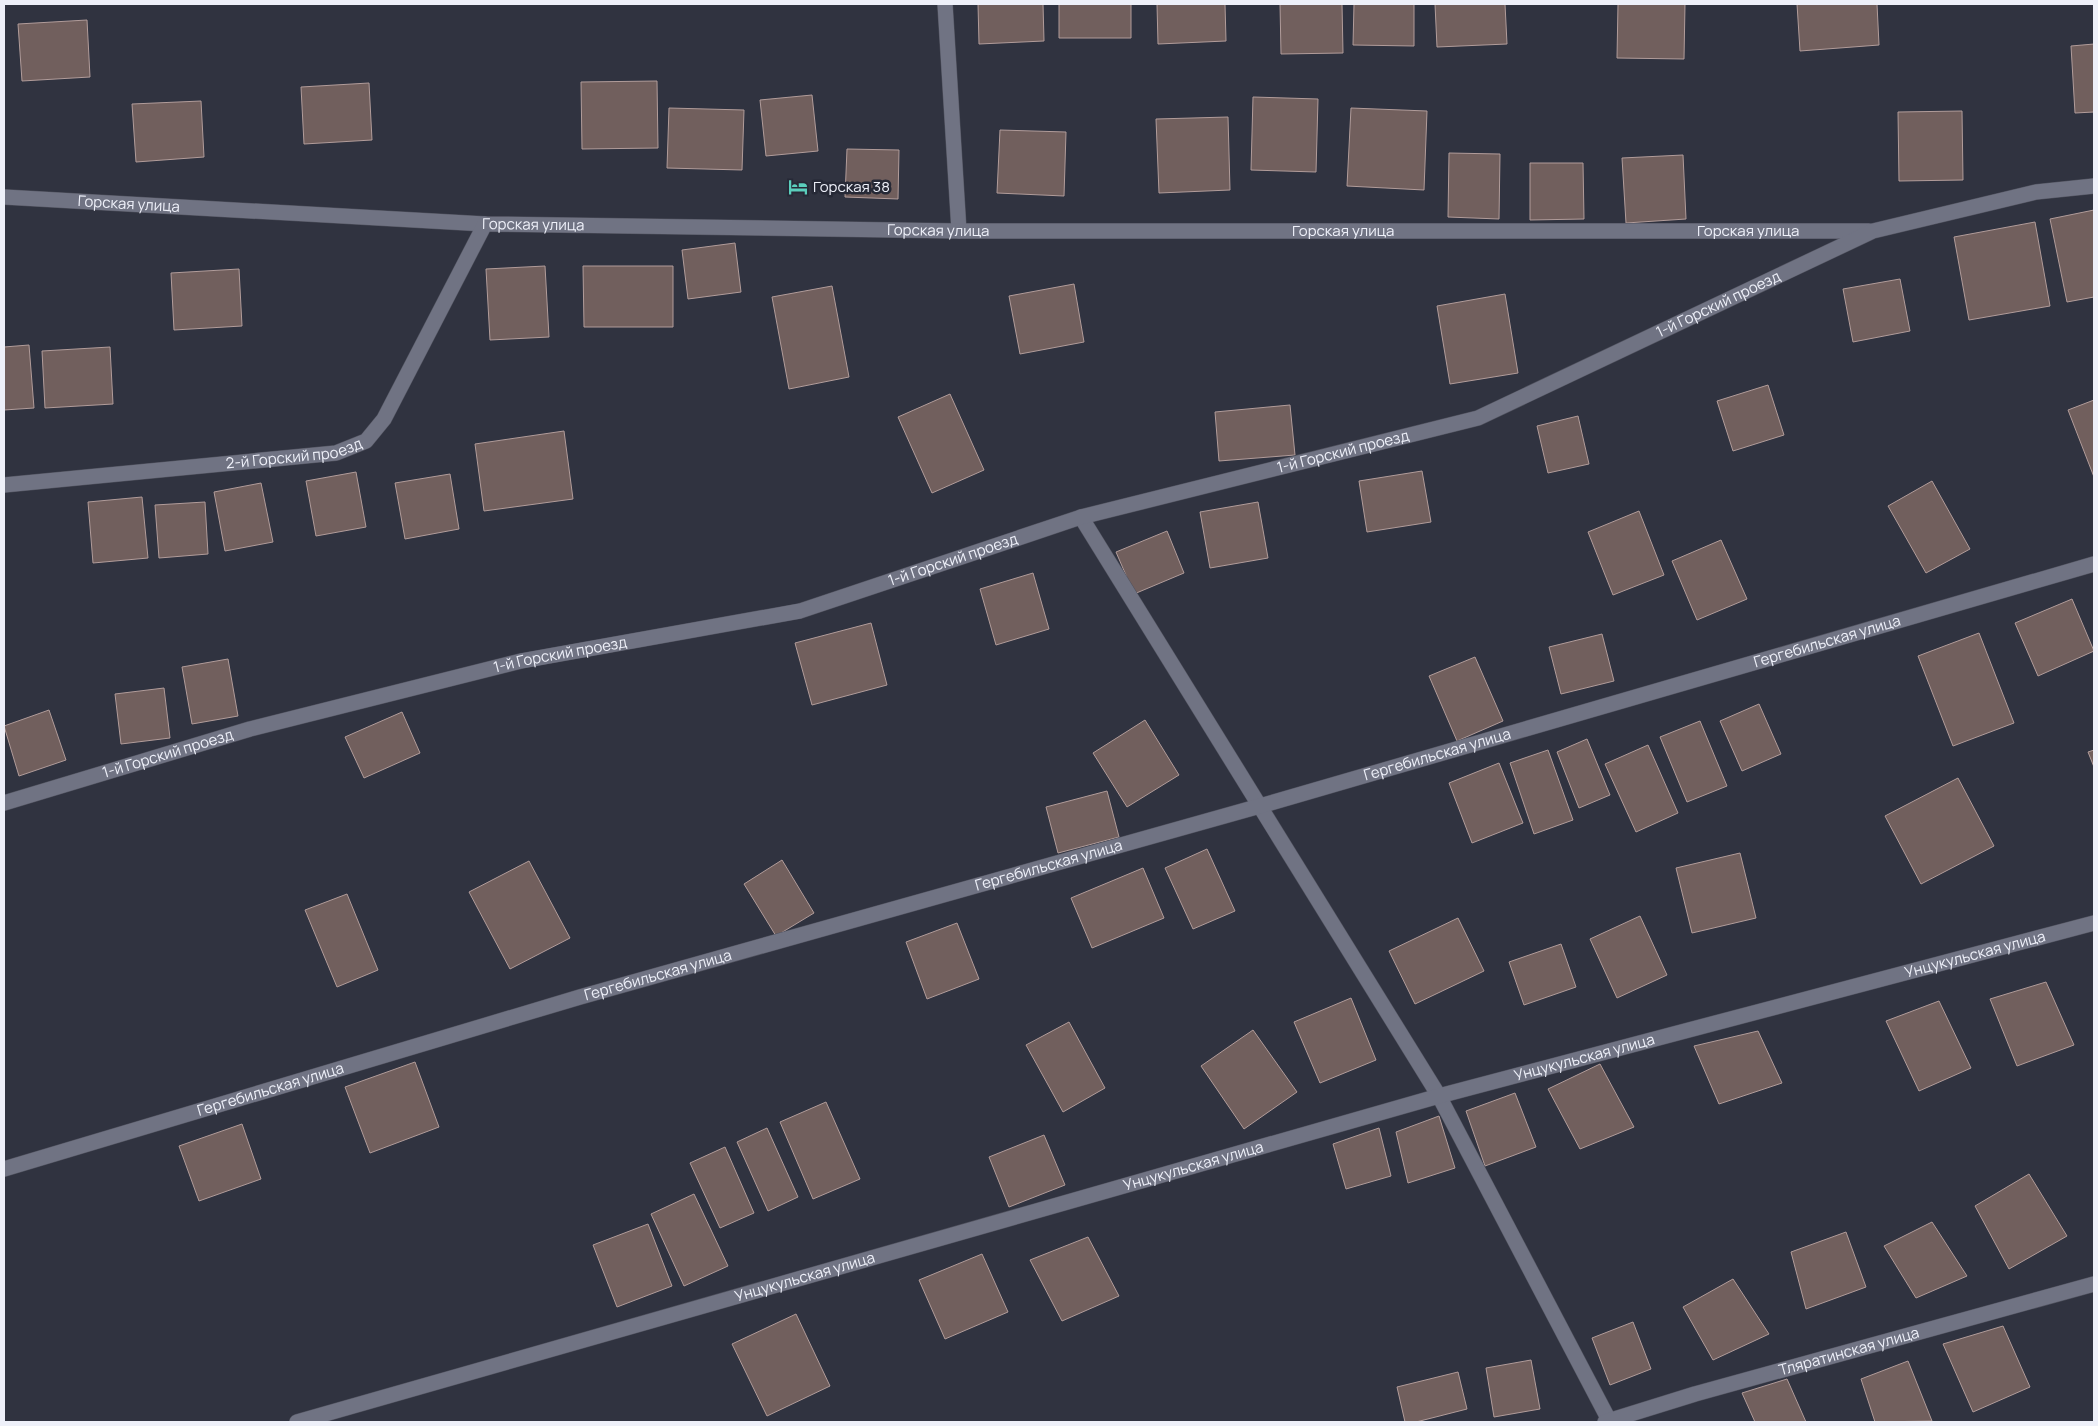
<svg xmlns="http://www.w3.org/2000/svg" width="2098" height="1426" font-family="Manrope,sans-serif">
  <style>
    .building { fill: #715f5d; stroke: #b19c9a }
    .lines { fill: none; stroke-linecap: round; stroke-linejoin: round }
    .minor-casing { stroke: #50525e; stroke-width: 16 }
    .minor { stroke: #707383; stroke-width: 15 }
    .labels { text-anchor: middle; stroke-width: 5; stroke-linejoin: round; paint-order: stroke }
    .poi-label { font-size: 15px; fill: #eef0f9; stroke: #262936; text-anchor: start }
    .street-label { font-size: 15px; fill: #eef0f9; stroke: #262936 }
  </style>
  <rect width="100%" height="100%" fill="#303340"/>
  <path class="building" d="M 978,4 L 1043,4 L 1044,41 L 979,44 Z
    M 1059,4 L 1131,4 L 1131,38 L 1059,38 Z
    M 1157,4 L 1225,4 L 1226,41 L 1158,44 Z
    M 1280,4 L 1342,4 L 1343,53 L 1281,54 Z
    M 1354,4 L 1414,4 L 1414,46 L 1353,45 Z
    M 1435,4 L 1505,4 L 1507,44 L 1437,47 Z
    M 1618,4 L 1685,4 L 1684,59 L 1617,58 Z
    M 1797,4 L 1877,4 L 1879,45 L 1800,51 Z
    M 87,20 L 90,77 L 22,81 L 18,24 Z
    M 2094,44 L 2094,112 L 2075,113 L 2071,46 Z
    M 657,81 L 658,148 L 582,149 L 581,82 Z
    M 369,83 L 372,140 L 304,144 L 301,87 Z
    M 812,95 L 818,151 L 766,156 L 760,100 Z
    M 1253,97 L 1318,99 L 1316,172 L 1251,170 Z
    M 201,101 L 204,157 L 136,162 L 132,104 Z
    M 669,108 L 744,110 L 742,170 L 667,168 Z
    M 1351,108 L 1427,111 L 1424,190 L 1347,186 Z
    M 1962,111 L 1963,180 L 1899,181 L 1898,112 Z
    M 1228,117 L 1230,190 L 1159,193 L 1156,119 Z
    M 1000,130 L 1066,132 L 1064,196 L 997,193 Z
    M 847,149 L 899,150 L 898,199 L 845,197 Z
    M 1449,153 L 1500,154 L 1499,219 L 1448,217 Z
    M 1683,155 L 1686,219 L 1626,223 L 1622,158 Z
    M 1530,163 L 1583,163 L 1584,219 L 1530,220 Z
    M 2094,210 L 2094,297 L 2067,302 L 2050,219 Z
    M 2035,222 L 2050,306 L 1969,320 L 1954,237 Z
    M 735,243 L 741,292 L 688,299 L 682,250 Z
    M 545,266 L 549,337 L 490,340 L 486,269 Z
    M 583,266 L 673,266 L 673,327 L 584,327 Z
    M 239,269 L 242,326 L 174,330 L 171,273 Z
    M 1900,279 L 1910,331 L 1853,342 L 1843,289 Z
    M 1074,284 L 1084,342 L 1020,354 L 1009,296 Z
    M 832,286 L 849,377 L 789,389 L 772,297 Z
    M 1505,294 L 1518,373 L 1450,384 L 1437,306 Z
    M 29,345 L 34,408 L 4,410 L 4,347 Z
    M 110,347 L 113,404 L 45,408 L 42,351 Z
    M 1768,385 L 1784,435 L 1733,451 L 1717,401 Z
    M 950,394 L 984,470 L 932,493 L 898,417 Z
    M 2094,400 L 2094,477 L 2068,410 Z
    M 1290,405 L 1295,455 L 1219,461 L 1215,412 Z
    M 1578,416 L 1589,464 L 1548,473 L 1537,426 Z
    M 564,431 L 573,499 L 484,511 L 475,444 Z
    M 1422,471 L 1431,522 L 1367,532 L 1359,481 Z
    M 356,472 L 366,527 L 316,536 L 306,481 Z
    M 450,474 L 459,529 L 405,539 L 395,483 Z
    M 1932,481 L 1970,549 L 1926,573 L 1888,506 Z
    M 261,483 L 273,542 L 225,551 L 214,492 Z
    M 142,497 L 148,558 L 93,563 L 88,502 Z
    M 205,502 L 208,554 L 159,558 L 155,505 Z
    M 1258,502 L 1268,558 L 1210,568 L 1200,512 Z
    M 1639,511 L 1664,575 L 1613,595 L 1588,532 Z
    M 1167,531 L 1184,573 L 1134,594 L 1116,552 Z
    M 1721,540 L 1747,599 L 1697,620 L 1672,561 Z
    M 1033,573 L 1049,629 L 996,645 L 980,589 Z
    M 2072,599 L 2094,651 L 2038,676 L 2015,623 Z
    M 871,623 L 887,685 L 812,705 L 795,643 Z
    M 1979,633 L 2014,723 L 1953,746 L 1918,656 Z
    M 1602,634 L 1614,681 L 1561,694 L 1549,647 Z
    M 1475,657 L 1503,721 L 1457,741 L 1429,676 Z
    M 228,659 L 238,716 L 192,724 L 182,667 Z
    M 164,688 L 170,738 L 121,744 L 115,694 Z
    M 1759,704 L 1781,754 L 1742,771 L 1720,721 Z
    M 49,710 L 66,760 L 19,776 L 4,726 Z
    M 402,712 L 420,753 L 364,778 L 345,737 Z
    M 1145,720 L 1179,775 L 1127,807 L 1093,753 Z
    M 1700,721 L 1727,786 L 1687,802 L 1660,737 Z
    M 1587,739 L 1610,795 L 1579,808 L 1557,752 Z
    M 1648,745 L 1678,813 L 1636,832 L 1605,764 Z
    M 1548,750 L 1573,820 L 1534,834 L 1510,763 Z
    M 2094,750 L 2094,767 L 2088,752 Z
    M 1499,763 L 1523,823 L 1472,843 L 1449,783 Z
    M 1958,778 L 1994,846 L 1921,884 L 1885,816 Z
    M 1107,791 L 1119,837 L 1058,853 L 1046,807 Z
    M 1207,849 L 1235,911 L 1193,929 L 1165,868 Z
    M 1740,853 L 1756,918 L 1692,933 L 1676,868 Z
    M 782,860 L 814,913 L 776,936 L 744,884 Z
    M 529,861 L 570,938 L 510,969 L 469,892 Z
    M 1143,868 L 1164,918 L 1092,948 L 1071,898 Z
    M 347,894 L 378,970 L 337,987 L 305,910 Z
    M 1640,916 L 1667,975 L 1617,998 L 1590,939 Z
    M 1458,918 L 1484,971 L 1415,1004 L 1389,951 Z
    M 957,923 L 979,979 L 927,999 L 906,942 Z
    M 1561,944 L 1576,987 L 1524,1005 L 1509,962 Z
    M 2046,982 L 2074,1045 L 2017,1066 L 1990,999 Z
    M 1351,998 L 1376,1060 L 1320,1083 L 1294,1022 Z
    M 1939,1001 L 1971,1068 L 1919,1091 L 1886,1021 Z
    M 1069,1022 L 1105,1088 L 1063,1112 L 1026,1045 Z
    M 1253,1030 L 1297,1092 L 1244,1129 L 1201,1066 Z
    M 1758,1031 L 1782,1083 L 1719,1104 L 1694,1046 Z
    M 415,1062 L 439,1127 L 370,1153 L 345,1087 Z
    M 1600,1064 L 1634,1127 L 1580,1149 L 1548,1089 Z
    M 1515,1093 L 1536,1147 L 1485,1166 L 1466,1111 Z
    M 826,1102 L 860,1179 L 813,1199 L 780,1122 Z
    M 1439,1116 L 1455,1168 L 1408,1183 L 1396,1132 Z
    M 242,1124 L 261,1179 L 199,1201 L 179,1146 Z
    M 767,1128 L 798,1197 L 768,1211 L 737,1142 Z
    M 1379,1128 L 1391,1176 L 1346,1189 L 1333,1144 Z
    M 1044,1135 L 1065,1185 L 1009,1207 L 989,1157 Z
    M 725,1147 L 754,1213 L 720,1228 L 690,1163 Z
    M 2029,1174 L 2067,1236 L 2009,1269 L 1975,1206 Z
    M 694,1194 L 728,1266 L 684,1286 L 651,1214 Z
    M 1932,1222 L 1967,1276 L 1916,1298 L 1884,1246 Z
    M 648,1224 L 672,1286 L 617,1307 L 593,1245 Z
    M 1846,1232 L 1866,1287 L 1806,1309 L 1791,1252 Z
    M 1088,1237 L 1119,1296 L 1062,1321 L 1030,1260 Z
    M 982,1254 L 1008,1312 L 945,1339 L 919,1280 Z
    M 1733,1279 L 1769,1334 L 1713,1360 L 1683,1307 Z
    M 796,1314 L 830,1386 L 767,1416 L 732,1344 Z
    M 1633,1322 L 1651,1369 L 1610,1385 L 1592,1338 Z
    M 2003,1326 L 2030,1387 L 1973,1412 L 1943,1344 Z
    M 1531,1360 L 1540,1409 L 1494,1417 L 1486,1368 Z
    M 1908,1361 L 1932,1421 L 1875,1422 L 1861,1379 Z
    M 1458,1372 L 1467,1409 L 1416,1422 L 1405,1422 L 1397,1387 Z
    M 1787,1379 L 1806,1422 L 1755,1422 L 1742,1393 Z"/>
  <g class="lines">
    <g class="minor-casing">
      <g id="minor">
        <path d="M 945,4 L 959,231"/>
        <path id="s1" d="M 4,197 L 485,224 L 959,231 L 1869,231"/>
        <path id="s2" d="M 4,485 L 336,453 L 366,441 L 384,419 L 485,224"/>
        <path d="M 1081,517 L 1439,1096 L 1610,1422"/>
        <path id="s3" d="M 4,803 L 250,729 L 521,661 L 800,611 L 1081,517 L 1478,418 L 1873,231 L 2036,192 L 2094,186"/>
        <path id="s4" d="M 4,1169 L 580,997 L 1260,806 L 2094,564"/>
        <path id="s5" d="M 297,1422 L 1439,1096 L 2094,923"/>
        <path id="s6" d="M 1605,1422 L 1695,1394 L 2094,1284"/>
      </g>
    </g>
    <use href="#minor" class="minor"/>
  </g>
  <defs>
    <g id="hotel-bare" transform="scale(1.5)"><path d="M-6-4.5h1.5V1H6V5H4.5V3h-9V5H-6ZM-4 0a1.8 1.8 0 1 1 3.6 0ZM.5 0V-2.5h3Q6-2.5 6 0Z" fill="#5bcebc" stroke="#262936" stroke-width="2.5" paint-order="stroke"/></g>
  </defs>
  <g fill-rule="evenodd">
    <use href="#hotel-bare" x="798" y="187"/>
  </g>
  <g class="labels">
    <g class="poi-label">
      <text x="813" y="192">Горская 38</text>
    </g>
    <g class="street-label">
      <text dy="5" stroke="none"><textPath href="#s1" startOffset="125">Горская улица</textPath></text>
      <text dy="5" stroke="none"><textPath href="#s1" startOffset="530">Горская улица</textPath></text>
      <text dy="5" stroke="none"><textPath href="#s1" startOffset="935">Горская улица</textPath></text>
      <text dy="5" stroke="none"><textPath href="#s1" startOffset="1340">Горская улица</textPath></text>
      <text dy="5" stroke="none"><textPath href="#s1" startOffset="1745">Горская улица</textPath></text>
      <text dy="5" stroke="none"><textPath href="#s3" startOffset="1791">1-й Горский проезд</textPath></text>
      <text dy="5" stroke="none"><textPath href="#s2" startOffset="292">2-й Горский проезд</textPath></text>
      <text dy="5" stroke="none"><textPath href="#s3" startOffset="1386">1-й Горский проезд</textPath></text>
      <text dy="5" stroke="none"><textPath href="#s3" startOffset="981">1-й Горский проезд</textPath></text>
      <text dy="5" stroke="none"><textPath href="#s4" startOffset="1898">Гергебильская улица</textPath></text>
      <text dy="5" stroke="none"><textPath href="#s3" startOffset="576">1-й Горский проезд</textPath></text>
      <text dy="5" stroke="none"><textPath href="#s3" startOffset="171">1-й Горский проезд</textPath></text>
      <text dy="5" stroke="none"><textPath href="#s4" startOffset="1492">Гергебильская улица</textPath></text>
      <text dy="5" stroke="none"><textPath href="#s4" startOffset="1088">Гергебильская улица</textPath></text>
      <text dy="5" stroke="none"><textPath href="#s5" startOffset="1742">Унцукульская улица</textPath></text>
      <text dy="5" stroke="none"><textPath href="#s4" startOffset="682">Гергебильская улица</textPath></text>
      <text dy="5" stroke="none"><textPath href="#s5" startOffset="1338">Унцукульская улица</textPath></text>
      <text dy="5" stroke="none"><textPath href="#s4" startOffset="278">Гергебильская улица</textPath></text>
      <text dy="5" stroke="none"><textPath href="#s5" startOffset="932">Унцукульская улица</textPath></text>
      <text dy="5" stroke="none"><textPath href="#s5" startOffset="528">Унцукульская улица</textPath></text>
      <text dy="5" stroke="none"><textPath href="#s6" startOffset="254">Тляратинская улица</textPath></text>
    </g>
  </g>
  <rect width="2098" height="1426" fill="none" stroke="#eef0f9" stroke-width="10"/>
</svg>
